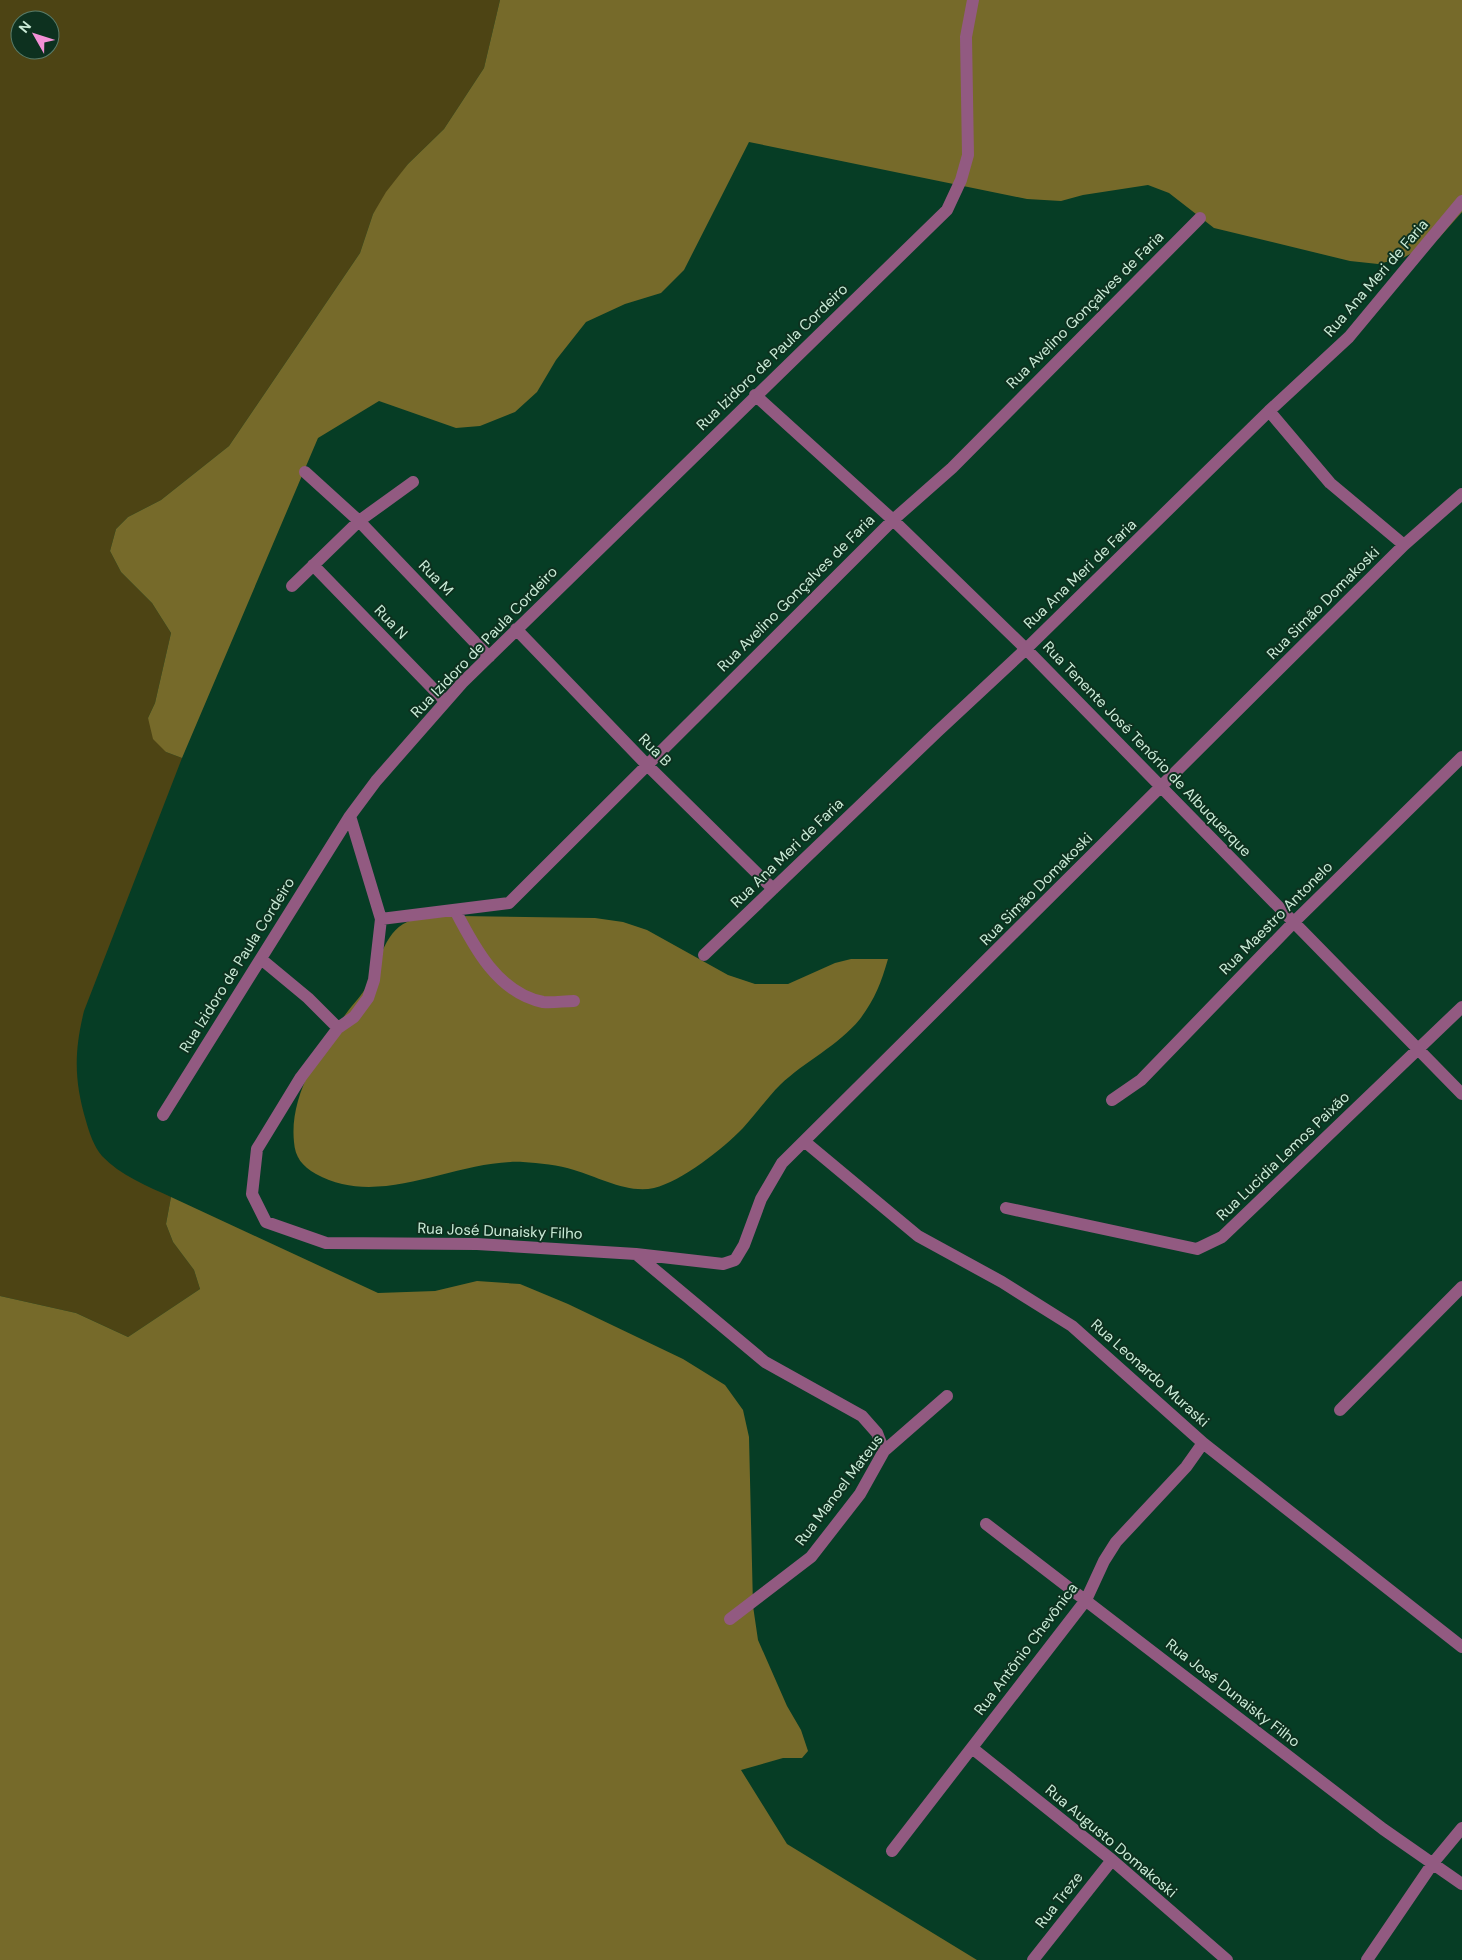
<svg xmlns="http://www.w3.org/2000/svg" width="1462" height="1960" font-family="'DM Sans',sans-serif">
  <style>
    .green { fill: #4d4414; fill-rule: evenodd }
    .forest { fill: #766a2a }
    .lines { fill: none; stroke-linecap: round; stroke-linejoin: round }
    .minor { stroke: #925a81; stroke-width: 12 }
    .labels { text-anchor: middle; stroke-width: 4; stroke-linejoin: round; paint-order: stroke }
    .street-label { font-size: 15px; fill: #cbecd8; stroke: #0d311f }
  </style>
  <rect width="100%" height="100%" fill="#063d25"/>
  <path class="green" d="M 0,0 L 500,0 L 484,68 L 444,129 L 408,164 L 373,214 L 360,253 L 229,446 L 161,500 L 128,517 L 116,529 L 110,551 L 121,572 L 152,603 L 171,633 L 155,703 L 148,718 L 166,752 L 182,758 L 84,1011 C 74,1052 74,1080 86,1121 C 89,1132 94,1147 102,1156 C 120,1175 147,1186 171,1197 L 166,1224 L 173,1242 L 194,1270 L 200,1289 L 128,1337 L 76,1313 L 0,1296 ZM 20,20 L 50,20 L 50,50 L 20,50 Z"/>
  <path class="forest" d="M 500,0 L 1462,0 L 1462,212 L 1439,238 L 1403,258 L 1378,264 L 1350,261 L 1214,228 L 1169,193 L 1148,185 L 1083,195 L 1061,201 L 1027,199 L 749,142 L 684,270 L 661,293 L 625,304 L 586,322 L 556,360 L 537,392 L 515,412 L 480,426 L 456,428 L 379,401 L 318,438 L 182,758 L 166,752 L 153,739 L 148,718 L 155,703 L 171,633 L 152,603 L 121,572 L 110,551 L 116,529 L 128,517 L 161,500 L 229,446 L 360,253 L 373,214 L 386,192 L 408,164 L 444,129 L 484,68 Z
    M 458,916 L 595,918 L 623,922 L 647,930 L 728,975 L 755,984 L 788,984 L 835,963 L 851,959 L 888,959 C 881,983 875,999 860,1019 C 838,1046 805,1061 780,1085 C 767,1098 756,1114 743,1128 C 723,1149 682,1181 654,1188 C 628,1194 598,1177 574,1170 C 559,1165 539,1163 523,1162 C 455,1159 381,1210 316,1174 C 302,1166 295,1157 294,1142 C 289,1095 321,1047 348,1011 C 354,1003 362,995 367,986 C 379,966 383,933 407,922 C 418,917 445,917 458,916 Z
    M 171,1197 L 378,1293 L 435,1291 L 477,1281 L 520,1284 L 568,1304 L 683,1359 L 725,1385 L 743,1410 L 749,1437 L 753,1606 L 758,1640 L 787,1706 L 801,1730 L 808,1751 L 802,1758 L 783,1758 L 741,1770 L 787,1844 L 977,1960 L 0,1960 L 0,1296 L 76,1313 L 128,1337 L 200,1289 L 194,1270 L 173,1242 L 166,1224 Z"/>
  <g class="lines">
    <path class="minor" d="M 755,395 L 893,520 L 1026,649 L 1462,1094
      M 1269,411 L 1330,483 L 1404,545
      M 305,472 L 359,521 L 489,657
      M 313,565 L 445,701
      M 292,586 L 359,521 L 413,482
      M 516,629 L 646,764 L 773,889
      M 350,816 L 381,919 L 374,980 L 368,998 L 354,1017 L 338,1028 L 301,1077 L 257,1149 L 252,1194 L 266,1222 L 326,1243 L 477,1244 L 636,1254 L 765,1362 L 862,1416 L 877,1433 L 884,1451
      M 455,910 C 474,947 498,993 543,1002 C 553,1003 564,1001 574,1001
      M 381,919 L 509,903 L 893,520 L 952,468 L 1200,218
      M 704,955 L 937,732 L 1026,649 L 1269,411 L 1349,337 L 1462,201
      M 261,959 L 308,998 L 338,1028
      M 1112,1100 L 1141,1080 L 1294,922 L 1462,757
      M 163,1115 L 350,816 L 376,781 L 462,683 L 947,210 L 961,180 L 968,155 L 966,37 L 973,0
      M 804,1141 L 918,1236 L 1002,1282 L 1072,1326 L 1203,1443 L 1462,1647
      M 1006,1208 L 1197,1249 L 1222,1237 L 1462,1007
      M 636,1254 L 723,1264 L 735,1260 L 744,1245 L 761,1199 L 782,1163 L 1404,545 L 1462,494
      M 1340,1410 L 1462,1287
      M 986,1524 L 1383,1829 L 1462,1884
      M 730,1619 L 811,1557 L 860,1494 L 884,1451 L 947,1396
      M 972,1748 L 1112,1860 L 1227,1960
      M 892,1851 L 1086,1600 L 1104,1561 L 1116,1542 L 1186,1467 L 1203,1443
      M 1033,1960 L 1112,1860
      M 1367,1960 L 1433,1863 L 1462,1828"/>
  </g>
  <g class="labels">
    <g class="street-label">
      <text transform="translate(1376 278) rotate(-49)" y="5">Rua Ana Meri de Faria</text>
      <text transform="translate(1085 310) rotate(-45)" y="5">Rua Avelino Gonçalves de Faria</text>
      <text transform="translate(772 357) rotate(-44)" y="5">Rua Izidoro de Paula Cordeiro</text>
      <text transform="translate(1080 574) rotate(-44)" y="5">Rua Ana Meri de Faria</text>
      <text transform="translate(436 578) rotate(46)" y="5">Rua M</text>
      <text transform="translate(796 593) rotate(-45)" y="5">Rua Avelino Gonçalves de Faria</text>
      <text transform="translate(1323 603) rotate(-45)" y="5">Rua Simão Domakoski</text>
      <text transform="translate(391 622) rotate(46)" y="5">Rua N</text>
      <text transform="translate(484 642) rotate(-46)" y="5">Rua Izidoro de Paula Cordeiro</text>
      <text transform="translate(1147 749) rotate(46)" y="5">Rua Tenente José Tenório de Albuquerque</text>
      <text transform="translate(655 750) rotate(45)" y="5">Rua B</text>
      <text transform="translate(787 853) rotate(-44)" y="5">Rua Ana Meri de Faria</text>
      <text transform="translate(1036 889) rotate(-45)" y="5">Rua Simão Domakoski</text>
      <text transform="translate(1276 918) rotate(-45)" y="5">Rua Maestro Antonelo</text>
      <text transform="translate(237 965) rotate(-58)" y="5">Rua Izidoro de Paula Cordeiro</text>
      <text transform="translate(1283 1156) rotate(-44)" y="5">Rua Lucidia Lemos Paixão</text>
      <text transform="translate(500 1231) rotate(2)" y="5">Rua José Dunaisky Filho</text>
      <text transform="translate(1150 1373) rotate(42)" y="5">Rua Leonardo Muraski</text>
      <text transform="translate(839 1490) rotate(-53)" y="5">Rua Manoel Mateus</text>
      <text transform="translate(1026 1649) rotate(-53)" y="5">Rua Antônio Chevônica</text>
      <text transform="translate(1233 1693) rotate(38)" y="5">Rua José Dunaisky Filho</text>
      <text transform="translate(1111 1841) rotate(40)" y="5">Rua Augusto Domakoski</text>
      <text transform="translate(1059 1900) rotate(-52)" y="5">Rua Treze</text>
    </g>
  </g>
  <g transform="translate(35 35) rotate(309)"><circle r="24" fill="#0d311f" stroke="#597c69"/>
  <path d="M0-4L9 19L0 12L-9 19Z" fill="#f391d6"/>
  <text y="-8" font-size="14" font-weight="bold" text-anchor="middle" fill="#cbecd8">N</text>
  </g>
</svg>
